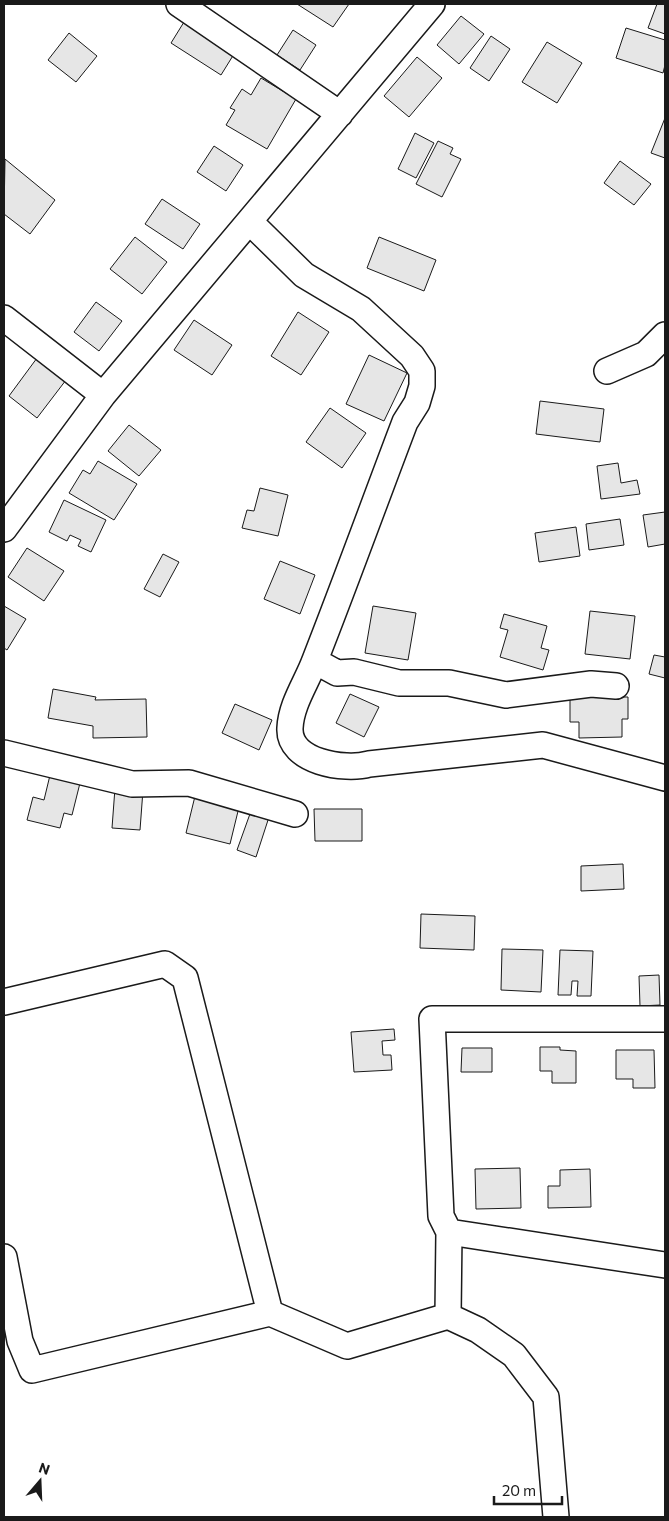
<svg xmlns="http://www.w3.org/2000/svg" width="669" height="1521" font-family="Commissioner,sans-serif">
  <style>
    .building { fill: #e6e6e6; stroke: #1a1a1a }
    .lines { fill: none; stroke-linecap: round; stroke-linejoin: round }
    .minor-casing { stroke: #1a1a1a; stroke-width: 28 }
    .minor { stroke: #fff; stroke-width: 25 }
  </style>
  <rect width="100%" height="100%" fill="#fff"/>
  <path class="building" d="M 297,4 L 349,4 L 333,27 Z
    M 657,4 L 665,4 L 665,34 L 648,28 Z
    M 461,16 L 484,34 L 459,64 L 437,45 Z
    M 184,22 L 234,54 L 221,75 L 171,43 Z
    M 626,28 L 665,40 L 665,65 L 663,73 L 616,58 Z
    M 293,30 L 316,45 L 300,70 L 277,55 Z
    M 69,33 L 97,56 L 76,82 L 48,60 Z
    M 491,36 L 510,49 L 489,81 L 470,68 Z
    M 547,42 L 582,63 L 557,103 L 522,82 Z
    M 417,57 L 442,78 L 409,117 L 384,96 Z
    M 261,78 L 296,99 L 267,149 L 226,125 L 235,110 L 230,108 L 242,89 L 251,95 Z
    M 665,118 L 665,158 L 651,153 Z
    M 415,133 L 434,143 L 416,178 L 398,169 Z
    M 438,141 L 453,148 L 450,154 L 461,159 L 442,197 L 416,184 Z
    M 214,146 L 243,165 L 226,191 L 197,172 Z
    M 5,159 L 55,200 L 30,234 L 4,214 Z
    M 620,161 L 651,184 L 634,205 L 604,183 Z
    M 162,199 L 200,224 L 183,249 L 145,224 Z
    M 135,237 L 167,262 L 142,294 L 110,269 Z
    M 379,237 L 436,260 L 424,291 L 367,268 Z
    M 96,302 L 122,321 L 99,351 L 74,332 Z
    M 298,312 L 329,332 L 301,375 L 271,356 Z
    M 194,320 L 232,345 L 212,375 L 174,350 Z
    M 369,355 L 407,373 L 384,421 L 346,404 Z
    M 37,358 L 66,380 L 37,418 L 9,396 Z
    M 540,401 L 604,409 L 600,442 L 536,434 Z
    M 330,408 L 366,433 L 342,468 L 306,442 Z
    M 129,425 L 161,450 L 139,476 L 108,451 Z
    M 98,461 L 137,484 L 114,520 L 69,493 L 83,470 L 90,474 Z
    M 618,463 L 621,483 L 637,480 L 640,494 L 601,499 L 597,466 Z
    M 260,488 L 288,495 L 278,536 L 242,528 L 247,510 L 254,511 Z
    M 64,500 L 106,520 L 91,552 L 78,546 L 81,540 L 70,535 L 67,541 L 49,532 Z
    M 665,512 L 665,544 L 648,547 L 643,515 Z
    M 620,519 L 624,545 L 589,550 L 586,524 Z
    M 576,527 L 580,556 L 539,562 L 535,533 Z
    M 27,548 L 64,571 L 44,601 L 8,577 Z
    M 163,554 L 179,562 L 160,597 L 144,589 Z
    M 280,561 L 315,575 L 300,614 L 264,599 Z
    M 4,606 L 26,619 L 7,650 L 4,648 Z
    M 373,606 L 416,613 L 408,660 L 365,653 Z
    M 590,611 L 635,616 L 630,659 L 585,654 Z
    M 504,614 L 547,626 L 541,648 L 549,650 L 543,670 L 500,657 L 508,630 L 500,628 Z
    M 654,655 L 665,657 L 665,678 L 649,674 Z
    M 53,689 L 96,697 L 95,700 L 146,699 L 147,737 L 93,738 L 93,726 L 48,718 Z
    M 350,694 L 379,707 L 364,737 L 336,723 Z
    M 570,697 L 628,697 L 628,719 L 622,719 L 622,737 L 579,738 L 579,722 L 570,722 Z
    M 235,704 L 272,720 L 259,750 L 222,733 Z
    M 51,771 L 81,779 L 72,815 L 64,813 L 60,828 L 27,820 L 33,797 L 44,800 Z
    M 115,788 L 143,790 L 140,830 L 112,828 Z
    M 196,792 L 240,803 L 230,844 L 186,833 Z
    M 314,809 L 362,809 L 362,841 L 315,841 Z
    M 251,811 L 269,817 L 256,857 L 237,850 Z
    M 623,864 L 624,889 L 581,891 L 581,866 Z
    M 421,914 L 475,916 L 474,950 L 420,948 Z
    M 502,949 L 543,950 L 541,992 L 501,990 Z
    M 560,950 L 593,951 L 591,996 L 577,996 L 578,981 L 572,981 L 571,995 L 558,995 Z
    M 659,975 L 660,1005 L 640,1006 L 639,976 Z
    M 394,1029 L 395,1040 L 382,1041 L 383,1055 L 391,1055 L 392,1070 L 354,1072 L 351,1032 Z
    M 540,1047 L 560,1047 L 560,1050 L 576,1051 L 576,1083 L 552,1083 L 552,1071 L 540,1071 Z
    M 462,1048 L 492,1048 L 492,1072 L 461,1072 Z
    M 616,1050 L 654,1050 L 655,1088 L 633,1088 L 633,1079 L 616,1079 Z
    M 520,1168 L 521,1208 L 476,1209 L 475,1169 Z
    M 590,1169 L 591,1207 L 548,1208 L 548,1186 L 560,1186 L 560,1170 Z"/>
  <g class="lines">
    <g class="minor-casing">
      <path id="minor" d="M 179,4 L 340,114
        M 250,222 L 304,275 L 361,309 L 412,356 L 422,371 L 422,386 L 417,403 L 405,422 C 375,501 346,581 315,660 C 307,682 291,704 290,728 C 288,762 345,771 369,764 L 543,745 L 665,778
        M 4,318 L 103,395
        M 607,371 L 646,354 L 665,335
        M 4,529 L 103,395 L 432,4
        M 315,661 L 337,673 L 354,672 L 399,683 L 449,683 L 506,695 L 591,684 L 616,686
        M 4,753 L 132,784 L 189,783 L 295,814
        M 4,1002 L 165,964 L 185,978 L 270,1313
        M 665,1019 L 432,1019 L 441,1216 L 449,1232 L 665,1265
        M 4,1257 L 20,1341 L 32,1370 L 270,1313 L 347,1346 L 448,1316 L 449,1232
        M 448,1316 L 478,1330 L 514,1355 L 546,1397 L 556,1517"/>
    </g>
    <use href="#minor" class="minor"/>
  </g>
  <rect width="669" height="1521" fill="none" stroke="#1a1a1a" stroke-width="10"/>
  <g transform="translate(40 1481) rotate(19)" stroke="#ffffff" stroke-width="4" paint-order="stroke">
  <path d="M0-4L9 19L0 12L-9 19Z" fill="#1a1a1a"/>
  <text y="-8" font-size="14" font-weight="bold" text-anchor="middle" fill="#1a1a1a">N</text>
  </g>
  <path d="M494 1496v8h68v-8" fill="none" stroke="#1a1a1a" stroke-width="2.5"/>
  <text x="502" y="1496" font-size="15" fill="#1a1a1a" stroke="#ffffff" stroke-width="4" paint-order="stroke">20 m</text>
</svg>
